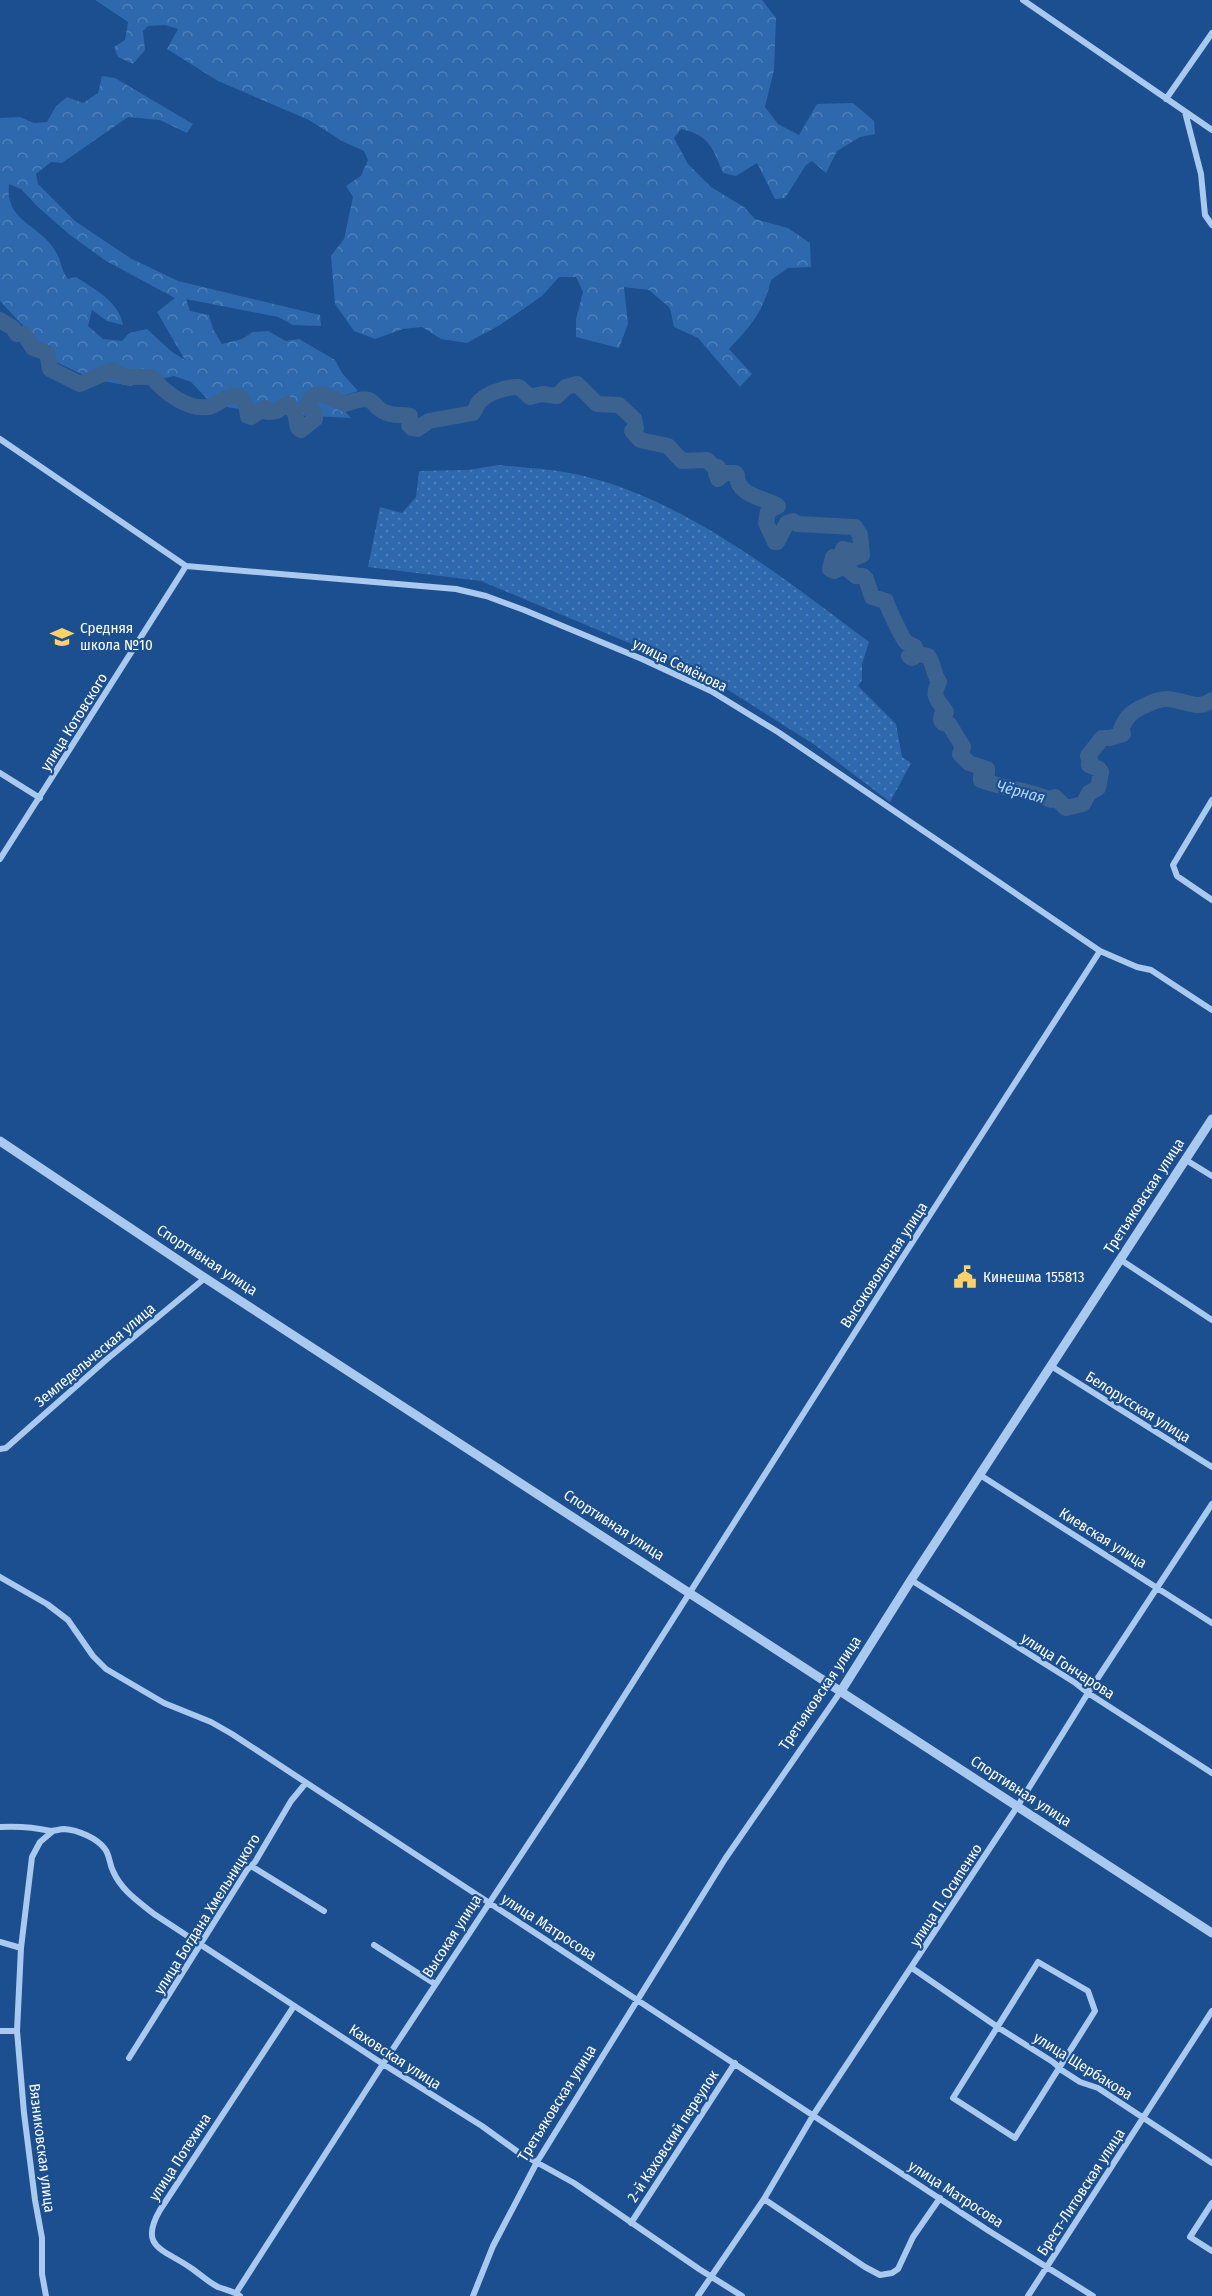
<svg xmlns="http://www.w3.org/2000/svg" width="1212" height="2296" font-family="'Fira Sans Condensed',sans-serif">
  <style>
    .forest { fill: url(#forest-crowns); fill-rule: evenodd }
    .garden { fill: url(#garden-dots) }
    .lines { fill: none; stroke-linecap: round; stroke-linejoin: round }
    .river { stroke: #3c6290; stroke-width: 16 }
    .minor { stroke: #a9c9ee; stroke-width: 6 }
    .tertiary { stroke: #a9c9ee; stroke-width: 9 }
    .labels { text-anchor: middle; stroke-width: 4.5; stroke-linejoin: round; paint-order: stroke }
    .poi-label { font-size: 15px; fill: #fff; stroke: #1b4f8f; text-anchor: start }
    .street-label { font-size: 15px; fill: #fff; stroke: #1b4f8f }
    .water-label { font-size: 16px; font-style: italic; fill: #b5d3f5; stroke: #1b4f8f }
  </style>
  <defs>
    <pattern id="forest-crowns" width="20" height="18" patternUnits="userSpaceOnUse" patternTransform="scale(1.5)"><rect width="20" height="18" fill="#2e69ad"/><path d="M2 6a3 3 0 1 1 6 0M12 15a3 3 0 1 1 6 0" fill="none" stroke="#4d80b9"/></pattern>
    <pattern id="garden-dots" width="8" height="8" patternUnits="userSpaceOnUse" patternTransform="scale(1.5)"><rect width="8" height="8" fill="#2e69ad"/><path d="M2 2h.1M6 6h.1" fill="none" stroke="#4d80b9" stroke-width="1.8" stroke-linecap="round"/></pattern>
  </defs>
  <rect width="100%" height="100%" fill="#1b4f8f"/>
  <path class="forest" d="M 95,0 L 762,0 L 776,18 L 774,70 L 765,107 L 778,124 L 799,135 L 817,104 L 853,103 L 874,121 L 875,134 L 860,137 L 837,151 L 826,173 L 812,161 L 806,165 L 785,198 L 775,199 L 757,163 L 736,176 L 723,173 C 713,148 709,135 681,129 L 674,138 L 688,164 L 711,187 L 744,207 L 755,219 L 788,228 L 810,243 L 811,267 L 788,268 L 771,280 C 763,312 752,325 729,349 L 752,374 L 740,387 L 698,338 L 674,327 L 670,308 L 649,290 L 624,287 L 628,324 L 619,348 L 576,337 L 576,319 L 583,292 L 576,277 L 559,277 L 542,296 L 500,325 L 467,343 L 441,339 L 422,327 L 403,329 L 375,339 L 354,331 L 335,304 L 331,256 L 344,239 L 353,197 L 346,186 L 361,176 L 368,160 L 364,151 L 342,141 L 309,120 L 218,81 L 167,49 L 178,29 L 165,25 L 148,26 L 143,31 L 145,50 L 133,64 L 118,57 L 114,47 L 125,40 L 128,22 Z
    M 102,76 L 115,78 L 193,124 L 187,133 L 160,120 L 128,117 L 62,163 L 51,162 L 36,174 L 38,184 L 75,221 L 130,258 L 178,281 L 320,315 L 321,326 L 293,325 L 278,317 L 186,299 L 190,311 L 209,315 L 213,329 L 222,344 L 242,339 L 253,332 L 268,331 L 286,341 L 299,339 L 335,360 L 342,373 L 358,391 L 334,399 L 351,418 L 274,414 L 213,405 L 191,382 L 174,376 L 130,386 L 92,379 L 48,358 L 27,330 L 0,301 L 0,118 L 20,117 L 34,123 L 47,122 L 56,106 L 67,97 L 83,103 L 98,93 ZM 9,184 L 21,189 L 38,207 L 70,235 L 106,261 L 175,298 L 157,312 L 185,360 L 172,352 L 147,329 L 129,333 L 122,341 L 103,339 L 88,326 L 92,310 L 107,321 L 123,325 C 119,301 94,289 76,277 L 68,279 C 61,270 62,263 57,254 C 43,225 4,223 9,184 Z"/>
  <path class="garden" d="M 498,465 C 527,468 556,469 584,476 C 687,501 785,579 869,642 L 862,664 L 862,680 L 858,686 L 896,724 L 902,757 L 911,763 L 890,802 L 815,745 L 703,674 L 481,581 L 368,567 L 380,507 L 402,513 L 416,497 L 419,471 L 468,470 Z"/>
  <g class="lines">
    <path class="river" d="M 0,320 L 13,328 L 17,334 L 24,334 L 33,348 L 47,353 L 50,369 L 80,384 L 112,370 L 125,377 L 152,377 C 164,392 187,410 208,407 C 217,406 225,396 233,396 C 245,395 247,408 248,416 L 251,417 L 265,408 L 268,412 L 277,411 L 287,404 L 295,413 L 298,428 L 301,430 L 315,419 L 315,414 L 307,405 C 317,385 331,399 345,404 C 382,391 366,408 390,414 C 397,416 403,414 410,416 L 409,425 L 412,428 L 417,429 L 429,421 L 473,413 C 476,409 477,403 481,400 C 488,393 509,386 519,387 L 530,397 L 542,394 L 557,396 L 566,387 L 577,384 L 597,404 L 619,405 L 634,419 L 636,428 L 632,431 L 640,440 L 668,446 L 682,461 L 707,460 L 713,466 L 718,467 L 716,473 L 718,479 L 725,473 L 735,473 L 737,475 C 737,496 763,497 778,506 L 768,511 L 766,523 L 775,542 L 777,542 L 787,523 L 793,521 L 797,524 L 855,527 L 860,535 L 862,555 L 854,558 L 848,550 L 843,549 L 843,560 L 833,557 L 830,569 L 834,571 L 844,566 L 856,576 L 863,576 L 866,579 L 872,597 L 886,601 C 887,606 902,638 906,642 C 908,644 912,645 915,647 L 909,656 L 912,658 L 918,654 L 928,656 C 934,664 933,673 939,682 C 931,698 938,699 946,712 L 942,714 L 941,720 L 943,723 L 949,724 L 963,747 L 960,754 L 969,763 L 987,769 L 987,773 L 981,777 L 981,780 C 1004,789 1029,790 1051,800 L 1055,797 L 1066,808 L 1083,804 L 1089,793 L 1098,788 L 1101,772 L 1099,769 L 1089,765 L 1090,759 L 1088,756 L 1102,738 L 1110,738 L 1123,734 L 1121,729 C 1126,718 1129,714 1140,708 C 1149,704 1156,699 1166,699 C 1184,699 1197,712 1212,700"/>
    <path class="minor" d="M 1023,0 L 1212,130
      M 1166,99 L 1212,33
      M 1185,112 L 1201,174 L 1205,215 L 1212,225
      M 0,439 L 186,566 L 456,589 L 486,596 L 524,610 L 642,659 L 711,691 L 778,732 L 1100,951 L 1137,967 L 1151,970 L 1212,1010
      M 0,773 L 40,798
      M 1212,800 L 1173,865 L 1177,876 L 1212,900
      M 0,859 L 186,566
      M 1186,1160 L 1212,1176
      M 1121,1260 L 1212,1320
      M 1051,1366 L 1212,1467
      M 0,1449 L 6,1448 L 106,1360 L 205,1278
      M 980,1475 L 1212,1623
      M 0,1577 L 47,1604 L 68,1620 L 93,1656 L 106,1669 L 164,1703 L 211,1722 L 232,1734 L 989,2231 L 1093,2296
      M 911,1580 L 1074,1682 L 1088,1693 L 1212,1773
      M 0,1827 C 18,1826 33,1827 51,1831 C 55,1831 60,1829 64,1829 C 78,1830 97,1838 105,1849 C 110,1856 109,1863 113,1871 C 121,1890 138,1901 154,1914 L 383,2064 L 482,2126 L 518,2152 L 574,2183 L 699,2269 L 742,2296
      M 251,1866 L 324,1911
      M 0,1942 L 21,1948
      M 374,1945 L 435,1984
      M 1038,1962 L 1088,1991 L 1095,2011 L 1015,2138 L 953,2098 Z
      M 912,1968 L 999,2028 L 1053,2062 L 1063,2071 L 1080,2082 L 1098,2088 L 1212,2163
      M 0,2031 L 17,2031
      M 129,2058 L 247,1870 L 255,1862 L 291,1801 L 305,1784
      M 764,2199 L 865,2267 L 880,2275 L 892,2273 L 898,2269 L 913,2237 L 940,2198
      M 1212,2203 L 1190,2237 L 1212,2251
      M 631,2223 L 735,2063
      M 236,2293 L 383,2064 L 581,1764 L 899,1263 L 1100,951
      M 46,2296 L 42,2274 L 42,2238 L 35,2200 L 24,2113 L 17,2031 L 21,1948 L 32,1857 L 40,1842 L 53,1831
      M 240,2296 C 234,2291 226,2290 218,2287 C 208,2282 200,2274 191,2268 C 164,2249 138,2248 160,2210 L 294,2006
      M 473,2296 L 493,2246 L 537,2162 L 725,1859 L 841,1691
      M 698,2296 L 764,2199 L 814,2114 L 1017,1807 L 1088,1693 L 1212,1504
      M 1028,2296 L 1212,2011"/>
    <path class="tertiary" d="M 0,1141 L 205,1278 L 1212,1933
      M 841,1691 L 911,1580 L 1212,1119"/>
  </g>
  <defs>
    <g id="school-bare" transform="scale(1.8)"><path d="M0-5L7-2L0 1L-7-2ZM-4 1L0 2.5L4 1V4Q0 6-4 4Z" fill="#ffd166" stroke="#1b4f8f" stroke-width="2.5" paint-order="stroke"/></g>
    <g id="civic-bare" transform="scale(1.8)"><path d="M-.6-6.5H3V-4.5H.6V-3L4-1V1h2V6H-6V1h2V-1L-.6-3ZM-1.2 2.5V6h2.4V2.5Z" fill="#ffd166" stroke="#1b4f8f" stroke-width="2.5" paint-order="stroke"/></g>
  </defs>
  <g fill-rule="evenodd">
    <use href="#school-bare" x="62" y="637"/>
    <use href="#civic-bare" x="965" y="1277"/>
  </g>
  <g class="labels">
    <g class="poi-label">
      <text x="80" y="633">Средняя<tspan x="80" dy="17">школа №10</tspan></text>
      <text x="983" y="1282">Кинешма 155813</text>
    </g>
    <g class="street-label">
      <text transform="translate(680 665) rotate(26)" y="5">улица Семёнова</text>
      <text transform="translate(74 722) rotate(-58)" y="5">улица Котовского</text>
      <text transform="translate(1144 1196) rotate(-57)" y="5">Третьяковская улица</text>
      <text transform="translate(207 1260) rotate(33)" y="5">Спортивная улица</text>
      <text transform="translate(884 1265) rotate(-57)" y="5">Высоковольтная улица</text>
      <text transform="translate(95 1355) rotate(-40)" y="5">Земледельческая улица</text>
      <text transform="translate(1138 1407) rotate(32)" y="5">Белорусская улица</text>
      <text transform="translate(614 1525) rotate(33)" y="5">Спортивная улица</text>
      <text transform="translate(1103 1538) rotate(32)" y="5">Киевская улица</text>
      <text transform="translate(1068 1666) rotate(33)" y="5">улица Гончарова</text>
      <text transform="translate(820 1693) rotate(-56)" y="5">Третьяковская улица</text>
      <text transform="translate(1021 1791) rotate(33)" y="5">Спортивная улица</text>
      <text transform="translate(946 1895) rotate(-57)" y="5">улица П. Осипенко</text>
      <text transform="translate(207 1914) rotate(-58)" y="5">улица Богдана Хмельницкого</text>
      <text transform="translate(549 1927) rotate(33)" y="5">улица Матросова</text>
      <text transform="translate(452 1936) rotate(-57)" y="5">Высокая улица</text>
      <text transform="translate(395 2057) rotate(33)" y="5">Каховская улица</text>
      <text transform="translate(1083 2066) rotate(32)" y="5">улица Щербакова</text>
      <text transform="translate(557 2103) rotate(-58)" y="5">Третьяковская улица</text>
      <text transform="translate(673 2136) rotate(-57)" y="5">2-й Каховский переулок</text>
      <text transform="translate(42 2148) rotate(83)" y="5">Вязниковская улица</text>
      <text transform="translate(180 2157) rotate(-57)" y="5">улица Потехина</text>
      <text transform="translate(1081 2192) rotate(-57)" y="5">Брест-Литовская улица</text>
      <text transform="translate(956 2194) rotate(33)" y="5">улица Матросова</text>
    </g>
    <g class="water-label">
      <text transform="translate(1021 791) rotate(15)" y="6">Чёрная</text>
    </g>
  </g>
</svg>
